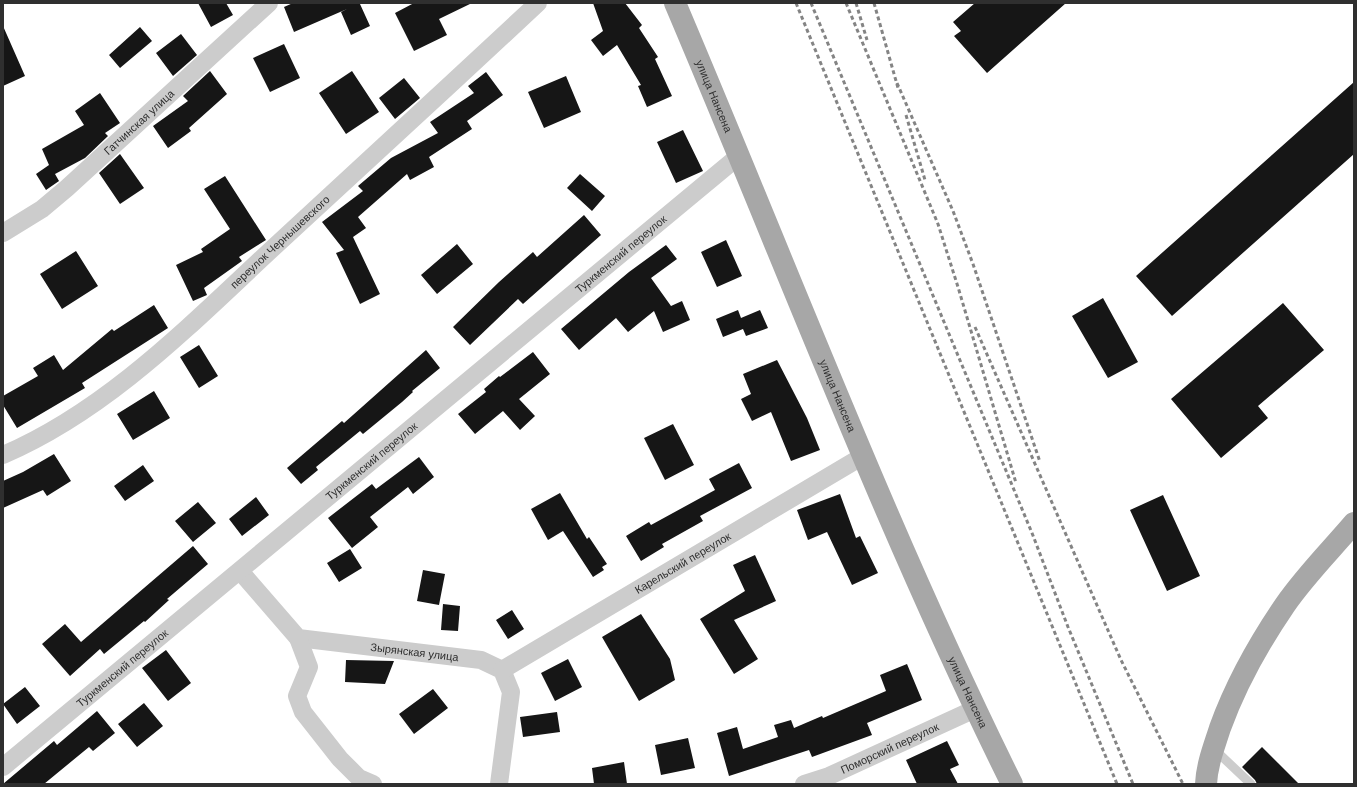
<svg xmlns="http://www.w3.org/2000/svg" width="1357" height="787" font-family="Arial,sans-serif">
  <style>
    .building { fill: #161616 }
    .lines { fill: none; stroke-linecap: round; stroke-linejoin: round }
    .service { stroke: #ccc; stroke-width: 9 }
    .minor { stroke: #ccc; stroke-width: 18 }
    .primary { stroke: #a7a7a7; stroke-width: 22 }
    .rail { stroke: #848484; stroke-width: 3; stroke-dasharray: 4 3; stroke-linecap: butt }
    .labels { text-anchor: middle; stroke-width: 4; stroke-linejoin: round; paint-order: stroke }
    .street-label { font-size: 11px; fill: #2f2f2f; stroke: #fff }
  </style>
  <rect width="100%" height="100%" fill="#fff"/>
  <path class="building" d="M 198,3 L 226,3 L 233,15 L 211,27 Z
    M 293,3 L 362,3 L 360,4 L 370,26 L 351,35 L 341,12 L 347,9 L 294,32 L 284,7 Z
    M 414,3 L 472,3 L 439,19 L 447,35 L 414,51 L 395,13 Z
    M 593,3 L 625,3 L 642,25 L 639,28 L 658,57 L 655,59 L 672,96 L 647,107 L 638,86 L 641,85 L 617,45 L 603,56 L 591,40 L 603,31 Z
    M 975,3 L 1066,3 L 987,73 L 954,36 L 961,31 L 953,22 Z
    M 3,26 L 25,76 L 3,86 Z
    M 140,27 L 152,41 L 120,68 L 109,55 Z
    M 181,34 L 197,55 L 173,76 L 156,53 Z
    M 284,44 L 300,78 L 270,92 L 253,58 Z
    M 210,71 L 227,94 L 189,128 L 191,131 L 168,148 L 153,126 L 188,101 L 183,96 Z
    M 352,71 L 379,112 L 346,134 L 319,93 Z
    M 486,72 L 503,95 L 467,121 L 472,129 L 429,157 L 434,167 L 410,180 L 407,174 L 358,217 L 366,228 L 353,237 L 380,294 L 360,304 L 336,253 L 344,250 L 322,222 L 363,191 L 358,186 L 391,158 L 438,133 L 430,122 L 474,93 L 468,86 Z
    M 566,76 L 581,112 L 544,128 L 528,92 Z
    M 404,78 L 420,98 L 395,119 L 379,98 Z
    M 1354,82 L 1354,154 L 1172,316 L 1136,276 Z
    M 100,93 L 120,123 L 105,133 L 108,136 L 85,158 L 55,174 L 59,181 L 46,190 L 36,174 L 49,165 L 42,149 L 84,125 L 75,111 Z
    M 683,130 L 703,171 L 676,183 L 657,142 Z
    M 120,154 L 144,188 L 120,204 L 99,173 Z
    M 580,174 L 605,196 L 592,211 L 567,188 Z
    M 225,176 L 266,240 L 239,257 L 242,261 L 204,288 L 207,295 L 193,301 L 176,265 L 203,252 L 201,249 L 230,229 L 204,189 Z
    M 584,215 L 601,235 L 523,304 L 518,299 L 470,345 L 453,327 L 499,282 L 533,252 L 537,257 Z
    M 726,240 L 742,276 L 717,287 L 701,252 Z
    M 457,244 L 473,264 L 437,294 L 421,275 Z
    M 666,245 L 677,259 L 651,278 L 671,306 L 682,301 L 690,320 L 663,332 L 654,311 L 628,332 L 616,318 L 579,350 L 561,329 L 629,272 Z
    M 76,251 L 98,286 L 62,309 L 40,274 Z
    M 1103,298 L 1138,362 L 1108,378 L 1072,316 Z
    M 1283,303 L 1324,350 L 1258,406 L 1268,418 L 1221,458 L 1171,399 Z
    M 154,305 L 168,328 L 82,383 L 85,388 L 17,428 L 3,405 L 3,396 L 38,376 L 33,368 L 54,355 L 63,370 L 112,329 L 114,331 Z
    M 738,310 L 741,318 L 760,310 L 768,328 L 746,336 L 743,329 L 723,337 L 716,319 Z
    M 199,345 L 218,376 L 199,388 L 180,357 Z
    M 426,350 L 440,368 L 412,391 L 413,392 L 402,402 L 363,434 L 360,431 L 316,467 L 318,470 L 301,484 L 287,468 L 342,421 L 344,423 Z
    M 533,352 L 550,374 L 519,399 L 535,416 L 520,430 L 503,411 L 475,434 L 458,414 L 486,392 L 484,389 L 499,376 L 500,377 Z
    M 777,360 L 807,418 L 820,450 L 791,461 L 771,412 L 752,421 L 741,399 L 751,394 L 743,374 Z
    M 154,391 L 170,418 L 133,440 L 117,414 Z
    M 673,424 L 694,465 L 665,480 L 644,438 Z
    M 54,454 L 71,481 L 47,496 L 43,490 L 3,508 L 3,481 L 23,472 Z
    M 419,457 L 434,477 L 413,494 L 408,487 L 370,517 L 378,527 L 352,548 L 328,518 L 372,484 L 376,489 Z
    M 739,463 L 752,488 L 700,516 L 703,521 L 662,544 L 664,547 L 641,561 L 626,536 L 649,522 L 651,525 L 715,490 L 709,479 Z
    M 143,465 L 154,481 L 125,501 L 114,486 Z
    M 560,493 L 587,539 L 589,537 L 607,564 L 602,567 L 604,570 L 593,577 L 563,531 L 548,540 L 531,509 Z
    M 840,494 L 856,538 L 860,536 L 878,573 L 852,585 L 827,532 L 808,540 L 797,510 Z
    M 1163,495 L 1200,576 L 1167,591 L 1130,510 Z
    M 256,497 L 269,515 L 242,536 L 229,519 Z
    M 198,502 L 216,523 L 193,542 L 175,521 Z
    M 193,546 L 208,564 L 167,599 L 169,600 L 145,622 L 144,621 L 104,654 L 100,649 L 70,676 L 42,644 L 65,624 L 81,642 Z
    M 350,549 L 362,568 L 339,582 L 327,563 Z
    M 755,555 L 776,601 L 734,620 L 758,659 L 734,674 L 700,619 L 745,591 L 733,565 Z
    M 423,570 L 445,574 L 439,605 L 417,601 Z
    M 443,604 L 460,606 L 458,631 L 441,630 Z
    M 512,610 L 524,629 L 508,639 L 496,620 Z
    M 641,614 L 670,659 L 675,680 L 639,701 L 602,637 Z
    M 166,650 L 191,683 L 168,701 L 142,668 Z
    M 568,659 L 582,687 L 555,701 L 541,673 Z
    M 346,660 L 394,661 L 385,684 L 345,682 Z
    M 907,664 L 922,700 L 867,723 L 872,735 L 812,757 L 809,750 L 729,776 L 717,733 L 737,727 L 743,749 L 778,737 L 774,725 L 791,720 L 794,728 L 822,716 L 823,718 L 886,691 L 880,675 Z
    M 25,687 L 40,706 L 17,724 L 3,704 Z
    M 433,689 L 448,708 L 414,734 L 399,714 Z
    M 144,703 L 163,726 L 137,747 L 118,724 Z
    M 97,711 L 115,733 L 93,751 L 89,747 L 44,784 L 3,784 L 54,741 L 57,745 Z
    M 557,712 L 560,732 L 523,737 L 520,717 Z
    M 688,738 L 695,768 L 661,775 L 655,745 Z
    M 947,741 L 959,765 L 950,769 L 958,784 L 917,784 L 906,760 Z
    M 1262,747 L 1299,784 L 1257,784 L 1255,780 L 1242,767 Z
    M 624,762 L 627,784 L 594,784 L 592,768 Z"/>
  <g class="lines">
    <path class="service" d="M 1214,749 L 1251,784"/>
    <g class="minor">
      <path id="s1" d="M 3,233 L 42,209 L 67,188 L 269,3"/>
      <path id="s2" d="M 3,455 C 108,410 191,324 273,248 C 362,166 450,85 538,3"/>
      <path id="s3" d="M 240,571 L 298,638 L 481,660 L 502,670 L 511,692 L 499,784"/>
      <path d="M 298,638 L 309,667 L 297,696 L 303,712 L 340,759 L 359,778 L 373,784"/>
      <path id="s4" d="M 502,670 L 863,456"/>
      <path id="s5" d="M 3,767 L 740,155"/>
      <path id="s6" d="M 804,784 L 829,776 L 975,709"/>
    </g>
    <g class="primary">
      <path id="s7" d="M 675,3 C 786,264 886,530 1012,784"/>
      <path d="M 1206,784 C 1207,764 1214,747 1220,728 C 1236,684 1259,643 1285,605 C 1305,576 1331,550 1354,523"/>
    </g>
    <path class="rail" d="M 796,3 L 1117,784
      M 811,3 L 1032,533 L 1068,627 L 1133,784
      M 846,3 L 938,224 L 958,287 L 1016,483
      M 856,3 L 867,40
      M 874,3 L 898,88
      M 897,83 L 953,211 L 973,264 L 1040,462
      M 906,115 L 925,180
      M 975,327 L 1121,660 L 1183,784"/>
  </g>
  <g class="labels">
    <g class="street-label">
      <text dy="4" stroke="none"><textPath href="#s7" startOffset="101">улица Нансена</textPath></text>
      <text dy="4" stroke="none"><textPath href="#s1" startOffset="176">Гатчинская улица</textPath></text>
      <text dy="4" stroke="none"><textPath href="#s2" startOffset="351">переулок Чернышевского</textPath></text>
      <text dy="4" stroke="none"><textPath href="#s5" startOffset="803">Туркменский переулок</textPath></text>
      <text dy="4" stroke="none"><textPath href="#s7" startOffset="425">улица Нансена</textPath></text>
      <text dy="4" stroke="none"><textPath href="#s5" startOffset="479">Туркменский переулок</textPath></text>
      <text dy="4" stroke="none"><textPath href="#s4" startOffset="210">Карельский переулок</textPath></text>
      <text dy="4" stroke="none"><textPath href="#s3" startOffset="206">Зырянская улица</textPath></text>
      <text dy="4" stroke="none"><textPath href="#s5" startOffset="155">Туркменский переулок</textPath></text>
      <text dy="4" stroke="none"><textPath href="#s7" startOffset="749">улица Нансена</textPath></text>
      <text dy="4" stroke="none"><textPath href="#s6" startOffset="93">Поморский переулок</textPath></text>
    </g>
  </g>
  <rect width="1357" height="787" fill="none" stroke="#2f2f2f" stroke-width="8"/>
</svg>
